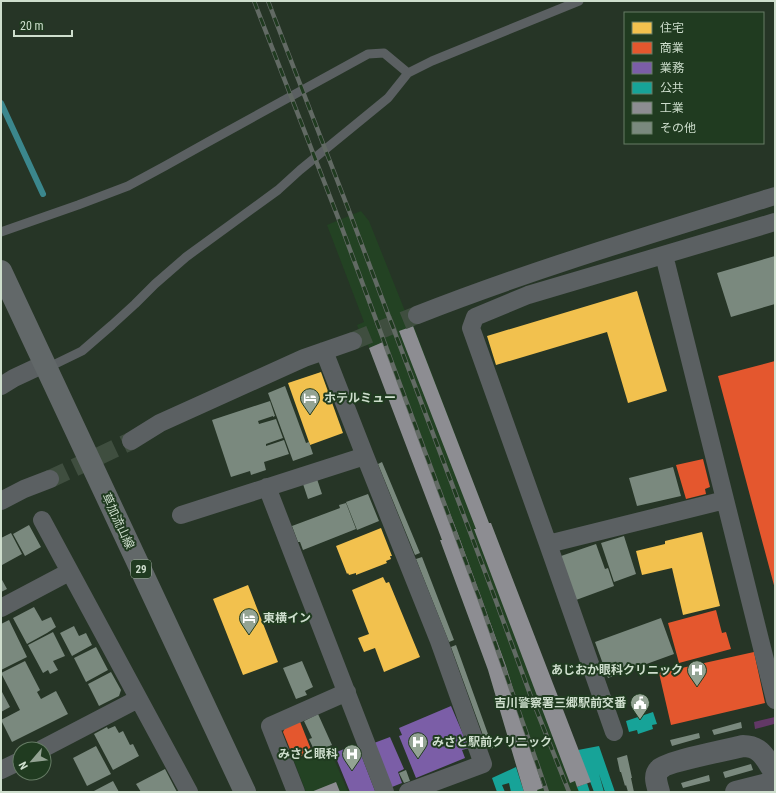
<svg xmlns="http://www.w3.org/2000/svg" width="776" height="793" font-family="'Roboto Condensed','Noto Sans JP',sans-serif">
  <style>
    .built { fill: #234223 }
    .green { fill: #623866 }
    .homes { fill: #f2c14e }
    .shops { fill: #e4572e }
    .offices { fill: #7b5ea7 }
    .public { fill: #17a398 }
    .industry { fill: #8d8d92 }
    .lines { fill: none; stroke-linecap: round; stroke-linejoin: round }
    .stream { stroke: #3b878d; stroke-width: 6 }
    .building { fill: #7a897e }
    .minor-tunnel { stroke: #3f4e3f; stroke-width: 18; stroke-dasharray: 18 9; stroke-linecap: butt }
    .service { stroke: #5b6062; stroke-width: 9 }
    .minor { stroke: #5b6062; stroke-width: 18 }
    .tertiary { stroke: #5b6062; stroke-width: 22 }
    .primary { stroke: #626869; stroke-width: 22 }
    .rail-casing { stroke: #626a64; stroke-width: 4.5 }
    .rail { stroke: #203b20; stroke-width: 3; stroke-dasharray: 9; stroke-linecap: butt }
    .labels { text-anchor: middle; stroke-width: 4; stroke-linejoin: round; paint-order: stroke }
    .shield { fill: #203b20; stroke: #9aad99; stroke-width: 1 }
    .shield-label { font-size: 11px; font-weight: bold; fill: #cedecd }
    .poi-label { font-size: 12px; font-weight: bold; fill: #cedecd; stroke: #203b20; text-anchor: start }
    .street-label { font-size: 12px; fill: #cedecd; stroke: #203b20 }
  </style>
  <rect width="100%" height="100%" fill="#263526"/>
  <path class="built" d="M 361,211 L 369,221 L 405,311 L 413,308 L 418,322 L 413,324 L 489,523 L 491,523 L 575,742 L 578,787 L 579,792 L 524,792 L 488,670 L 440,540 L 442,539 L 368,345 L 365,346 L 357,325 L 364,322 L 327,225 Z
    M 329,747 L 348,792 L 306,792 L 294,761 Z"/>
  <path class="green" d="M 775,717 L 775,724 L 774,724 L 755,729 L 754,722 Z"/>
  <path class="homes" d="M 637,291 L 667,391 L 628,403 L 607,332 L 496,365 L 487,336 Z
    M 321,372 L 343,433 L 310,445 L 288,383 Z
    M 381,528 L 392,556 L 390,556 L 391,559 L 386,561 L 387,563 L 356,575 L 356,573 L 349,575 L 348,573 L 347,574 L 336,546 Z
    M 702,532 L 720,606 L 683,615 L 672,568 L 642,575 L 636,551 L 665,544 L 665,541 Z
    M 383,577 L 386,583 L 389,582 L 420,657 L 384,672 L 375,648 L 364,652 L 358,638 L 369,634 L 352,590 Z
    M 248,585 L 278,662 L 243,675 L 213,599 Z"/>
  <path class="shops" d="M 775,361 L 775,589 L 718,376 Z
    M 703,459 L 710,487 L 705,489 L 706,494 L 686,499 L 676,465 Z
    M 716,610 L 722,633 L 726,632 L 731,649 L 679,663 L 668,623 Z
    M 754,652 L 765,703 L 671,725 L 659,673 Z
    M 299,719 L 312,752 L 294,759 L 283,732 L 287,724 Z"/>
  <path class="offices" d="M 451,706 L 469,748 L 462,750 L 465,758 L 416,778 L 399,736 L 402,735 L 399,728 Z
    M 390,737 L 404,769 L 398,772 L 402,783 L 392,787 L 374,743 Z
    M 352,746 L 356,754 L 360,752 L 375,791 L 375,792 L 350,792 L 334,753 Z"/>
  <path class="public" d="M 653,712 L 657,724 L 652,725 L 653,729 L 638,734 L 637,730 L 629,732 L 626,721 Z
    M 599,746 L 615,792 L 605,792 L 599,774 L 604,792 L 594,792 L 578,750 Z
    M 516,767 L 524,792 L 511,792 L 509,783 L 502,785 L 505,792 L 497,792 L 492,778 Z
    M 587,783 L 590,792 L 579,792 L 577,787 Z"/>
  <path class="industry" d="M 413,326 L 489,523 L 491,523 L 591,782 L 577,787 L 575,781 L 570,783 L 474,529 L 476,529 L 399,331 Z
    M 383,342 L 458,534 L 506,666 L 543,788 L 537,790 L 538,792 L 524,792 L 488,670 L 440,540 L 442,540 L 369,348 Z
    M 336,782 L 340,792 L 311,792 Z"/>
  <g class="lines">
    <path class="stream" d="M 1,103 L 43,194"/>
  </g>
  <path class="building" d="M 775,256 L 775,304 L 731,317 L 717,273 Z
    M 285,386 L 306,443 L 309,442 L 313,454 L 293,461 L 268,393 Z
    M 270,401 L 275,416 L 273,417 L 273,416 L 258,421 L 259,424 L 276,419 L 283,438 L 266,444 L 266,446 L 284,440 L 289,454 L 264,462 L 266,470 L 251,475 L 250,471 L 231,477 L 212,420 Z
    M 382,462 L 420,553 L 415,555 L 378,464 Z
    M 673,467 L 681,496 L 637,506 L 629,478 Z
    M 317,479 L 322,494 L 308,499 L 303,484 Z
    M 368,494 L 379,521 L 357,530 L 346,502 Z
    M 346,503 L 356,529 L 303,550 L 300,542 L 298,542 L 292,526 L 340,508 L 339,505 Z
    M 29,525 L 41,547 L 25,556 L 13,534 Z
    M 11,533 L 22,554 L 2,565 L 1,563 L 1,538 Z
    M 624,536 L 636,574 L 614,582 L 601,543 Z
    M 596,544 L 605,569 L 608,568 L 614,586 L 576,600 L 561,556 Z
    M 422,557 L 454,640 L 449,642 L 416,559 Z
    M 1,578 L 7,589 L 1,592 Z
    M 34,607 L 42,621 L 51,617 L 56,627 L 47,633 L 27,644 L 13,618 Z
    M 661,618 L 674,654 L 608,678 L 595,642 Z
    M 9,620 L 27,657 L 1,670 L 1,624 Z
    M 74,626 L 79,636 L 86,633 L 92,645 L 72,656 L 60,633 Z
    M 53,632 L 65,656 L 53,661 L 58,670 L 50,674 L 48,670 L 43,673 L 28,645 Z
    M 456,645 L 493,748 L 488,749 L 451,647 Z
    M 96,647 L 108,670 L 86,682 L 74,658 Z
    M 25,661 L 40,690 L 37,692 L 41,699 L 56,691 L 68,714 L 12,742 L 1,720 L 20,710 L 1,673 Z
    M 302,661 L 313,687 L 305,691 L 307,695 L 296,699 L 283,668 Z
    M 111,672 L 121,690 L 119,696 L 99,706 L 88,684 Z
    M 1,690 L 10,707 L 1,712 Z
    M 318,714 L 332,745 L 315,752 L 309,739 L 312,738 L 304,721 Z
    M 741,722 L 742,728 L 714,735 L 712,730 Z
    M 115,726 L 119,733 L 123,731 L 130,745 L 133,744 L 139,756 L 113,770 L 94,734 L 107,727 L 108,729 Z
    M 699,733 L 700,738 L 672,746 L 670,740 Z
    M 96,746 L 111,774 L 87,786 L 73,758 Z
    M 627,755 L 632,778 L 631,778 L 634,792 L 628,792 L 626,785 L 625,786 L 621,772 L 620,772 L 617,758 Z
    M 751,764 L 753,770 L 725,778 L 723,772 Z
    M 165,769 L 177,792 L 141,792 L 136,784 Z
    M 406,770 L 410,781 L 404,783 L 399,773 Z
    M 709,775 L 710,781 L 683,788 L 681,783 Z
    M 113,781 L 119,792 L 92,792 Z"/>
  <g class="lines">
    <path class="minor-tunnel" d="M 353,341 L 417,315
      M 50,479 L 131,441"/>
    <path class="service" d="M 1,232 L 78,205 L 128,186 L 165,166 L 208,142 L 368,54 L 384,53 L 408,73
      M 47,368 L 82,351 L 112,325 L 135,304 L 155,284 L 186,257 L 278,190 L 300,170 L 388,98 L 408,73 L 432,61 L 579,1"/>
    <path class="minor" d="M 664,255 L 775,700
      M 417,315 C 534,269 655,233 775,196
      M 324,351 L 365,456 L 439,641 L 483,764 L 408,792
      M 1,386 L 14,378 L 44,364
      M 131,441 L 160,423 L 304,358 L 353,341
      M 267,487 L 385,792
      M 1,501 L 24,489 L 50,479
      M 181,515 L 365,456
      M 42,520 L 189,792
      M 548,544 L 725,500
      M 1,608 L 69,572
      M 614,732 L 548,544 L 471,328 L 475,317 L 528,295 L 775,222
      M 42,749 L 138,699
      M 1,770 L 20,761
      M 296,792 L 270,726 L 347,692"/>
    <path class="tertiary" d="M 659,792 C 657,784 653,775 660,769 C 666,762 730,749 743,746 C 762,746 766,760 775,773
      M 736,792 L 775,782"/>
    <path class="primary" d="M 1,271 L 245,792"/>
    <g class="rail-casing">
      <path id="rail" d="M 254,1 L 339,220 L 480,600 L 547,792
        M 268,1 L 351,216 L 493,593 L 530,694 L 569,792"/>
    </g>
    <use href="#rail" class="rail"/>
  </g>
  <defs>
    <g id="hotel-pin" transform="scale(1)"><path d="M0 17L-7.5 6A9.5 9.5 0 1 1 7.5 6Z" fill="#93a393" stroke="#203b20"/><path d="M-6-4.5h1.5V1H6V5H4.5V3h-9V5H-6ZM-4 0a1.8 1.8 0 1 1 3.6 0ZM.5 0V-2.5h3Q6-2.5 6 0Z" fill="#fff"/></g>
    <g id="hospital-pin" transform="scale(1)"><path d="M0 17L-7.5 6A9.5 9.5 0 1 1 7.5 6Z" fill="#93a393" stroke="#203b20"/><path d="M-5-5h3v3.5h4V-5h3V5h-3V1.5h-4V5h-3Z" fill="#fff"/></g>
    <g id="civic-pin" transform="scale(1)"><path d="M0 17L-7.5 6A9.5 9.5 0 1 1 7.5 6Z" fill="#93a393" stroke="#203b20"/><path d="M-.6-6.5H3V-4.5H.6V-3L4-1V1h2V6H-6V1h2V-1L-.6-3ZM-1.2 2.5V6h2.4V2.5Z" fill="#fff"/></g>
  </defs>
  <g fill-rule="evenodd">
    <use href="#hotel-pin" x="310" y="398"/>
    <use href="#hotel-pin" x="249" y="618"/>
    <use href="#hospital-pin" x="697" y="670"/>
    <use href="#civic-pin" x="640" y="703"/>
    <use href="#hospital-pin" x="418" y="742"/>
    <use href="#hospital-pin" x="352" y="754"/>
  </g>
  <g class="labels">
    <rect class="shield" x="131" y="560" width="20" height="18" rx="3"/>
    <g class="shield-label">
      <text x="141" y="573">29</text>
    </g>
    <g class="poi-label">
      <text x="324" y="402">ホテルミュー</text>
      <text x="263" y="622">東横イン</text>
      <text x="683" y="674" text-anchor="end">あじおか眼科クリニック</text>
      <text x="626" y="707" text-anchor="end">吉川警察署三郷駅前交番</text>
      <text x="432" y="746">みさと駅前クリニック</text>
      <text x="338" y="758" text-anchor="end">みさと眼科</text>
    </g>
    <g class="street-label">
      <text transform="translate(118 521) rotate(65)" y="4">草加流山線</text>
    </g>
  </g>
  <rect width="776" height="793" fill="none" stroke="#cedecd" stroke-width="4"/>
  <rect x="624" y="12" width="140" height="132" fill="#203b20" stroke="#667c65"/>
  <rect x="632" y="22" width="20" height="12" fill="#f2c14e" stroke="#667c65"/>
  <text x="660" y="32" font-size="12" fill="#cedecd">住宅</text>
  <rect x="632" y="42" width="20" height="12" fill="#e4572e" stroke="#667c65"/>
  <text x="660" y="52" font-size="12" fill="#cedecd">商業</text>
  <rect x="632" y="62" width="20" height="12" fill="#7b5ea7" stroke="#667c65"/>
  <text x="660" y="72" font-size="12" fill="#cedecd">業務</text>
  <rect x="632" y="82" width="20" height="12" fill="#17a398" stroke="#667c65"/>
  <text x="660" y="92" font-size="12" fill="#cedecd">公共</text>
  <rect x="632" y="102" width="20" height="12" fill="#8d8d92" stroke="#667c65"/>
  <text x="660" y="112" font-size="12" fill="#cedecd">工業</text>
  <rect x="632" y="122" width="20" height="12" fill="#7a897e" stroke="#667c65"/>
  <text x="660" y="132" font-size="12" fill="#cedecd">その他</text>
  <g transform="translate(32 761) rotate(242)"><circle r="19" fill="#203b20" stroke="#667c65"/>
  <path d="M0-3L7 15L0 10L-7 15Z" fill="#93a393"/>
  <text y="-6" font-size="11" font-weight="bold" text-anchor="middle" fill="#cedecd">N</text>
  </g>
  <path d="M14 30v6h58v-6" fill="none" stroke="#cedecd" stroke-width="2"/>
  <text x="20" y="30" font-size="12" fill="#cedecd" stroke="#203b20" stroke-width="3" paint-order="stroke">20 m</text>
</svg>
